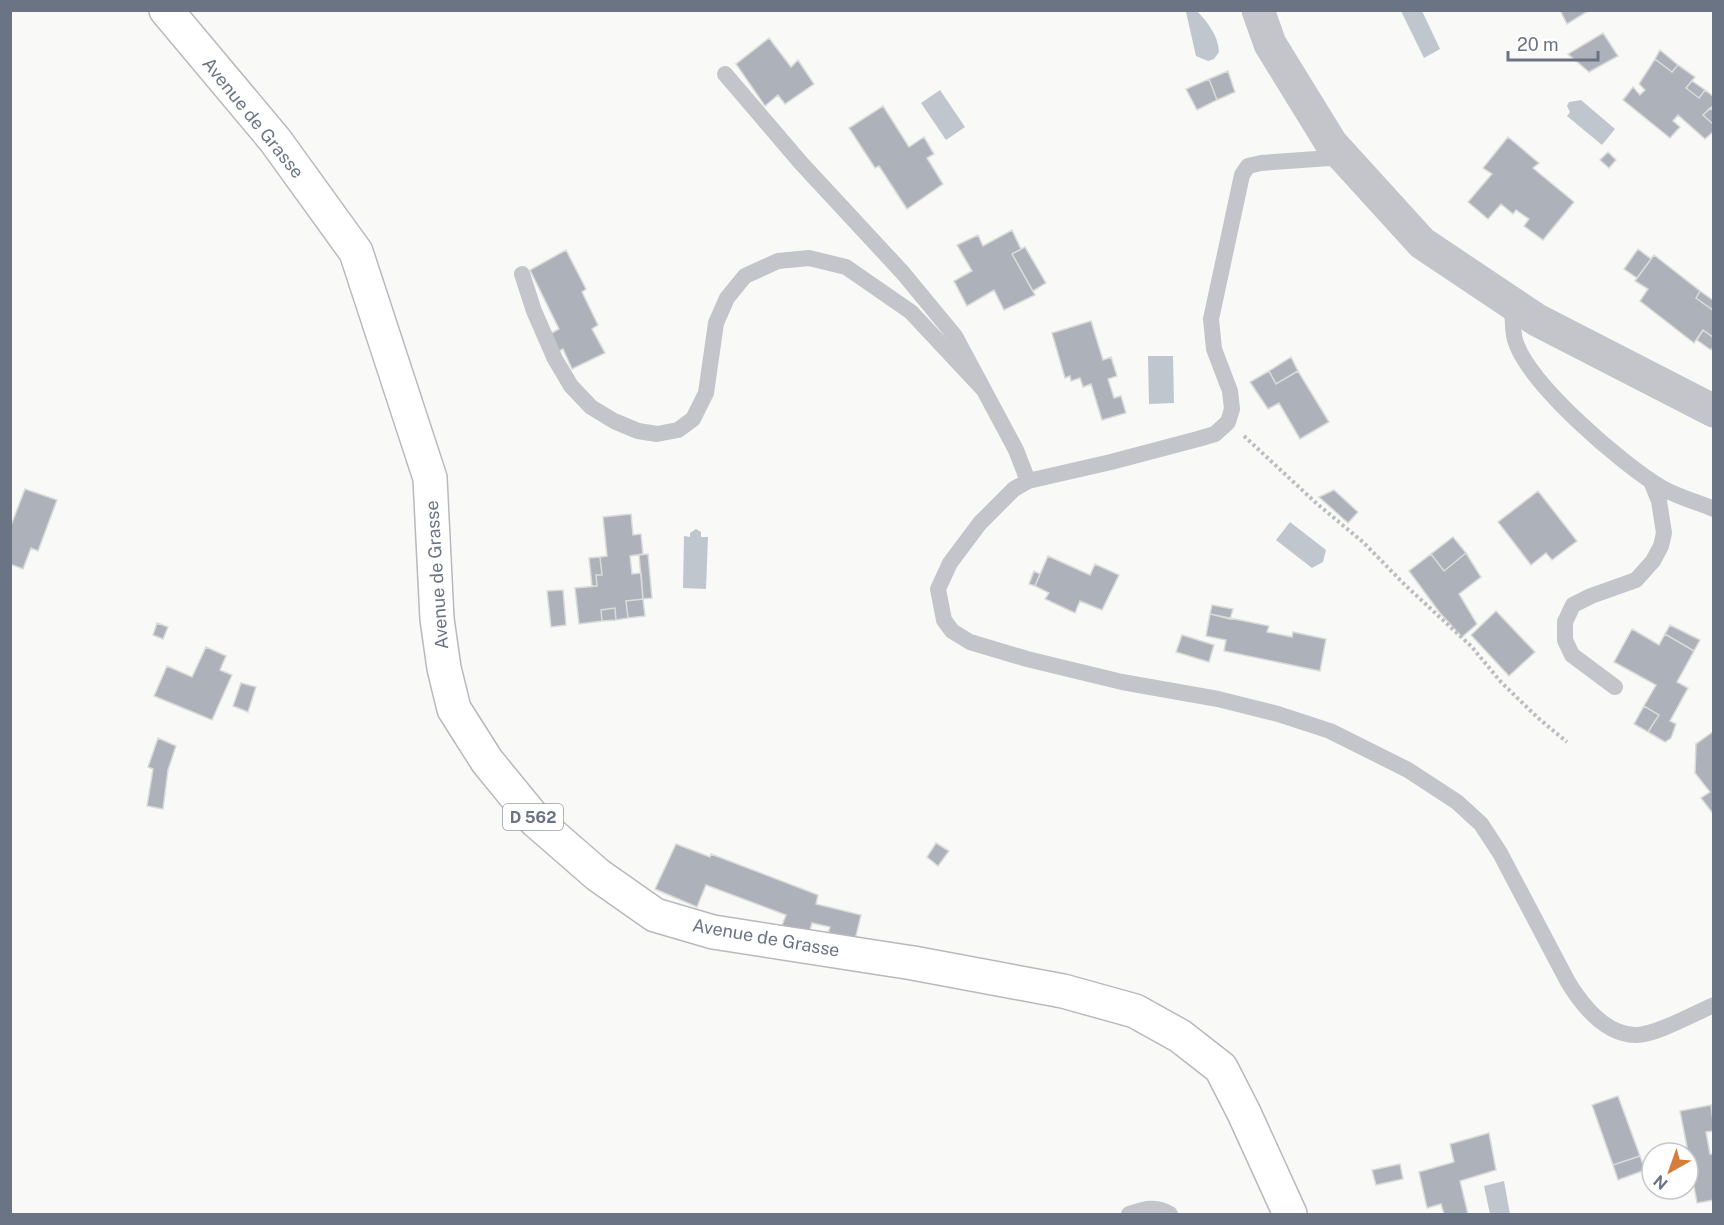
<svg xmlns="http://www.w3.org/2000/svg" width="1724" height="1225" font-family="'Public Sans',sans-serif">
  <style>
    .water { fill: #c0c6cd }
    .building { fill: #adb1b9; stroke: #dbdbd9; stroke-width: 1.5 }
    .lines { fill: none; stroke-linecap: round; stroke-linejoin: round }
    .primary-casing { stroke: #b7b9be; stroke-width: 36 }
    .path { stroke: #bbbdc0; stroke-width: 4; stroke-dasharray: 3 3; stroke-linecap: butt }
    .service { stroke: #c3c5ca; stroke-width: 16 }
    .minor { stroke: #c3c5ca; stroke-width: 33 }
    .primary { stroke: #fff; stroke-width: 33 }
    .labels { text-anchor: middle; stroke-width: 6; stroke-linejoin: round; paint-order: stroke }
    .shield { fill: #fff; stroke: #979eaa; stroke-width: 1.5 }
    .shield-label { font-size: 16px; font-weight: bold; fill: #6b7485 }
    .street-label { font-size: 18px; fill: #6b7485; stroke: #fff }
  </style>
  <rect width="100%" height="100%" fill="#f9f9f7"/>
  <path class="water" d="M 1190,11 L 1197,11 C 1208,23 1218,35 1219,52 L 1214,59 L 1208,61 L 1196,56 L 1186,12 Z
    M 1401,11 L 1422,11 L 1440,49 L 1424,58 Z
    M 940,90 L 965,127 L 946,140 L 921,103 Z
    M 1581,100 L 1615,129 L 1602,145 L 1567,116 L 1570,112 L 1567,106 L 1569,102 Z
    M 1148,356 L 1173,356 L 1174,403 L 1149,404 Z
    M 1290,522 L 1326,550 L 1323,562 L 1312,568 L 1276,540 Z
    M 696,529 L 701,532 L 701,537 L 708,537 L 706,589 L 683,588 L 684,536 L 690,537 L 690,533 Z
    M 1504,1181 L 1510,1214 L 1490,1214 L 1484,1186 Z"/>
  <path class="building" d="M 1560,10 L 1590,10 L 1567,24 Z
    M 1603,33 L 1618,56 L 1589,72 L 1568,54 Z
    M 769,38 L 791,67 L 798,60 L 814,84 L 785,104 L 778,95 L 765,106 L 736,64 Z
    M 1660,50 L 1678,65 L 1672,72 L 1655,59 Z
    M 1655,59 L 1672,72 L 1678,65 L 1695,77 L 1686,88 L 1699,98 L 1705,90 L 1714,97 L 1714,105 L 1703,115 L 1714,125 L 1714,131 L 1705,139 L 1678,115 L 1673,121 L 1680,127 L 1670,138 L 1623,100 L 1633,87 L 1640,95 L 1645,90 L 1639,84 Z
    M 1228,71 L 1235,92 L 1217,100 L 1209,79 Z
    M 1209,79 L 1217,100 L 1197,110 L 1186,89 Z
    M 1692,81 L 1705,90 L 1699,98 L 1686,88 Z
    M 883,106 L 909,147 L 924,137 L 934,154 L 927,158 L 943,184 L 907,209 L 879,166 L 875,168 L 849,128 Z
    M 1710,108 L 1714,111 L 1714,125 L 1703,115 Z
    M 1508,137 L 1539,163 L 1533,168 L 1574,202 L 1543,240 L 1524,226 L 1529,219 L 1516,210 L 1513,214 L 1501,204 L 1488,219 L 1468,202 L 1492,174 L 1483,168 Z
    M 1608,152 L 1616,160 L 1609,168 L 1600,160 Z
    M 1012,230 L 1021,249 L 1012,254 L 1035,295 L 1004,310 L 994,290 L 967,306 L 954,281 L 972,271 L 957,245 L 978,235 L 983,246 Z
    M 1025,247 L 1046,283 L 1033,291 L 1012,254 Z
    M 1638,249 L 1651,259 L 1637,278 L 1624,269 Z
    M 566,250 L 586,289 L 582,292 L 598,325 L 592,329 L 605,353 L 572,369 L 563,349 L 559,351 L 550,334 L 559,329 L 530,270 Z
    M 1654,255 L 1700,291 L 1696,298 L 1714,311 L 1714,338 L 1703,330 L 1694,343 L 1640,301 L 1648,289 L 1635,281 Z
    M 1700,291 L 1714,301 L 1714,311 L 1696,298 Z
    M 1091,321 L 1103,360 L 1111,357 L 1117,376 L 1108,379 L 1114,398 L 1121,396 L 1126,413 L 1102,420 L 1091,384 L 1083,387 L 1080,378 L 1071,381 L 1070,376 L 1065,378 L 1052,333 Z
    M 1703,330 L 1714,338 L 1714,346 L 1711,350 L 1697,340 Z
    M 1291,357 L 1298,371 L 1276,384 L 1269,371 Z
    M 1269,371 L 1276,384 L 1298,371 L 1329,422 L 1300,439 L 1279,403 L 1268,409 L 1250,382 Z
    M 25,489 L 57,500 L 38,551 L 31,548 L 23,569 L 10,564 L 10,528 Z
    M 1334,490 L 1358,512 L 1348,523 L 1319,497 Z
    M 1538,491 L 1577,541 L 1552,560 L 1546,553 L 1531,565 L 1498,522 Z
    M 631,514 L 633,535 L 641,534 L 643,554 L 630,556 L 632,574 L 641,573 L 643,599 L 626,601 L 628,618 L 616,620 L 615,608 L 601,610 L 602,621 L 579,624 L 575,588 L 597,586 L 596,575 L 602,575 L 600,557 L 607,556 L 603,517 Z
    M 1453,537 L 1466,553 L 1444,571 L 1431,554 Z
    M 1466,553 L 1481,577 L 1459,594 L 1477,624 L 1462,637 L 1440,613 L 1409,571 L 1431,554 L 1444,571 Z
    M 648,554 L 652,598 L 643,599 L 639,555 Z
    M 1048,556 L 1090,575 L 1095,564 L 1119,575 L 1102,610 L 1080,601 L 1075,613 L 1045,599 L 1049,593 L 1035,586 Z
    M 600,557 L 602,575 L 596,575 L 597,586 L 592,586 L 589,558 Z
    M 1034,571 L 1040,574 L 1035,586 L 1029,584 Z
    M 563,590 L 566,625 L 551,627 L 547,591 Z
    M 643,599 L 645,616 L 628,618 L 626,601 Z
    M 1212,605 L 1233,609 L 1230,619 L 1210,614 Z
    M 615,608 L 616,620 L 602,621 L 601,610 Z
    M 1496,611 L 1535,652 L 1509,676 L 1471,635 Z
    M 1210,614 L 1269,626 L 1267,632 L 1292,637 L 1293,632 L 1326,639 L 1320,671 L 1224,651 L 1226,640 L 1206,636 Z
    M 157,623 L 168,627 L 163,639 L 153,635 Z
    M 1670,625 L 1700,640 L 1694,651 L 1665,634 Z
    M 1632,629 L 1659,645 L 1665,634 L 1694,651 L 1677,682 L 1688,688 L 1670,721 L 1676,724 L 1671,738 L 1665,742 L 1648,732 L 1659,715 L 1644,706 L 1656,685 L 1614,662 Z
    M 1182,635 L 1214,645 L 1209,662 L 1176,652 Z
    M 206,647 L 226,656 L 220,670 L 232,675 L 212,720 L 154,696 L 167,666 L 192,677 Z
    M 241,683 L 256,687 L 248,712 L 233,706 Z
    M 1644,706 L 1659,715 L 1648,732 L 1634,724 Z
    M 1714,731 L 1714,815 L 1701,798 L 1710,792 L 1695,773 L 1696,744 Z
    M 158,738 L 176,746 L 168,770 L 163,809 L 147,806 L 153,769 L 148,767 Z
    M 936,843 L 949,851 L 938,866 L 927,857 Z
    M 676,844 L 710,857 L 711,854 L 818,895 L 816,904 L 861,915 L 855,940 L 828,934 L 830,927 L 812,923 L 809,934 L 781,928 L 786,915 L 706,885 L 697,907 L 655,889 Z
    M 1618,1096 L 1640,1156 L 1613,1165 L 1592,1105 Z
    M 1711,1105 L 1714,1131 L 1706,1132 L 1710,1154 L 1714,1154 L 1714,1200 L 1697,1203 L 1693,1181 L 1688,1182 L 1688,1153 L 1678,1153 L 1677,1149 L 1687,1147 L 1680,1111 Z
    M 1489,1133 L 1496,1170 L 1460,1181 L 1468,1214 L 1444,1214 L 1441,1204 L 1427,1208 L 1419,1172 L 1454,1162 L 1450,1144 Z
    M 1640,1156 L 1645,1170 L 1618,1180 L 1613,1165 Z
    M 1400,1164 L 1403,1179 L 1376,1185 L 1372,1170 Z"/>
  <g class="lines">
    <g class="primary-casing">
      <path id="primary" d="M 166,10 L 275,140 L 356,252 L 430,478 L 437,619 L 444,668 L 454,709 L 487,761 L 536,821 L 598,875 L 655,915 L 713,932 L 913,963 L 1063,991 L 1135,1011 L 1180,1036 L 1221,1068 L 1244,1113 L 1290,1214"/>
    </g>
    <path class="path" d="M 1244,436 L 1315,502 L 1364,543 L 1405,585 L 1471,646 L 1501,682 L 1538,718 L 1567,742"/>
    <path class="service" d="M 725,74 L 801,163 L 903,273 L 955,336 L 1016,450 L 1028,481
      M 1344,157 L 1261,163 L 1248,166 L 1242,175 L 1211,319 L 1214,349 L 1230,391 L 1232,409 L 1228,422 L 1215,434 L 1198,439 L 1111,462 L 1028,481 L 1014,489 L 980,523 L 950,563 L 938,589 L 944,620 L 952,631 L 970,642 L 1027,659 L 1122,682 L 1218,699 L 1278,714 L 1330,731 L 1408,770 L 1457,802 L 1481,824 L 1500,853 L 1568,982 C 1582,1005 1604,1034 1635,1035 C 1654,1036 1695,1013 1714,1005
      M 522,274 L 534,311 L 555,359 L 571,386 L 591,407 L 614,421 L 638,431 L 657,434 L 678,430 L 693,419 L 706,393 L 716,323 L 727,298 L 745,276 L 778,261 L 809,258 L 846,267 L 911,312 L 983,389
      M 1512,304 C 1513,315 1512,329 1515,340 C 1528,384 1623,465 1662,488 C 1678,497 1697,502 1714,509
      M 1615,687 L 1572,655 L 1565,640 L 1565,622 L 1573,605 L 1591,596 L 1636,580 L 1653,561 L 1661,546 L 1664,533 L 1659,501 L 1651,481
      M 1129,1214 C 1144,1209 1156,1205 1170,1214"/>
    <path class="minor" d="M 1258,10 L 1270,44 L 1331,143 L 1422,243 L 1537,320 L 1714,411"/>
    <use href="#primary" class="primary"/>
  </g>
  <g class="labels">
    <rect class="shield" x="503" y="804" width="60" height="26" rx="4.5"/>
    <g class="shield-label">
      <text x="533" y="823">D 562</text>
    </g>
    <g class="street-label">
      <text transform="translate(253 118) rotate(51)" y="6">Avenue de Grasse</text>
      <text transform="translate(437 575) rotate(-94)" y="6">Avenue de Grasse</text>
      <text transform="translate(766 938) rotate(10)" y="6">Avenue de Grasse</text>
    </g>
  </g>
  <rect width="1724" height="1225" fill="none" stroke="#6b7485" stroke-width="24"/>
  <g transform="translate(1670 1171) rotate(220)"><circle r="28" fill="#ffffff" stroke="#c4c7ce" stroke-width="1.5"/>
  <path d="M0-4.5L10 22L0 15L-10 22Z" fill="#d57d3b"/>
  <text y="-9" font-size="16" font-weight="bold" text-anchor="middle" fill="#6b7485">N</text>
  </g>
  <path d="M1508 51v9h90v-9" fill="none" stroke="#6b7485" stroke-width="3"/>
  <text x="1517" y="51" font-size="18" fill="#6b7485" stroke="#ffffff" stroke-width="4.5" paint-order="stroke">20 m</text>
</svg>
